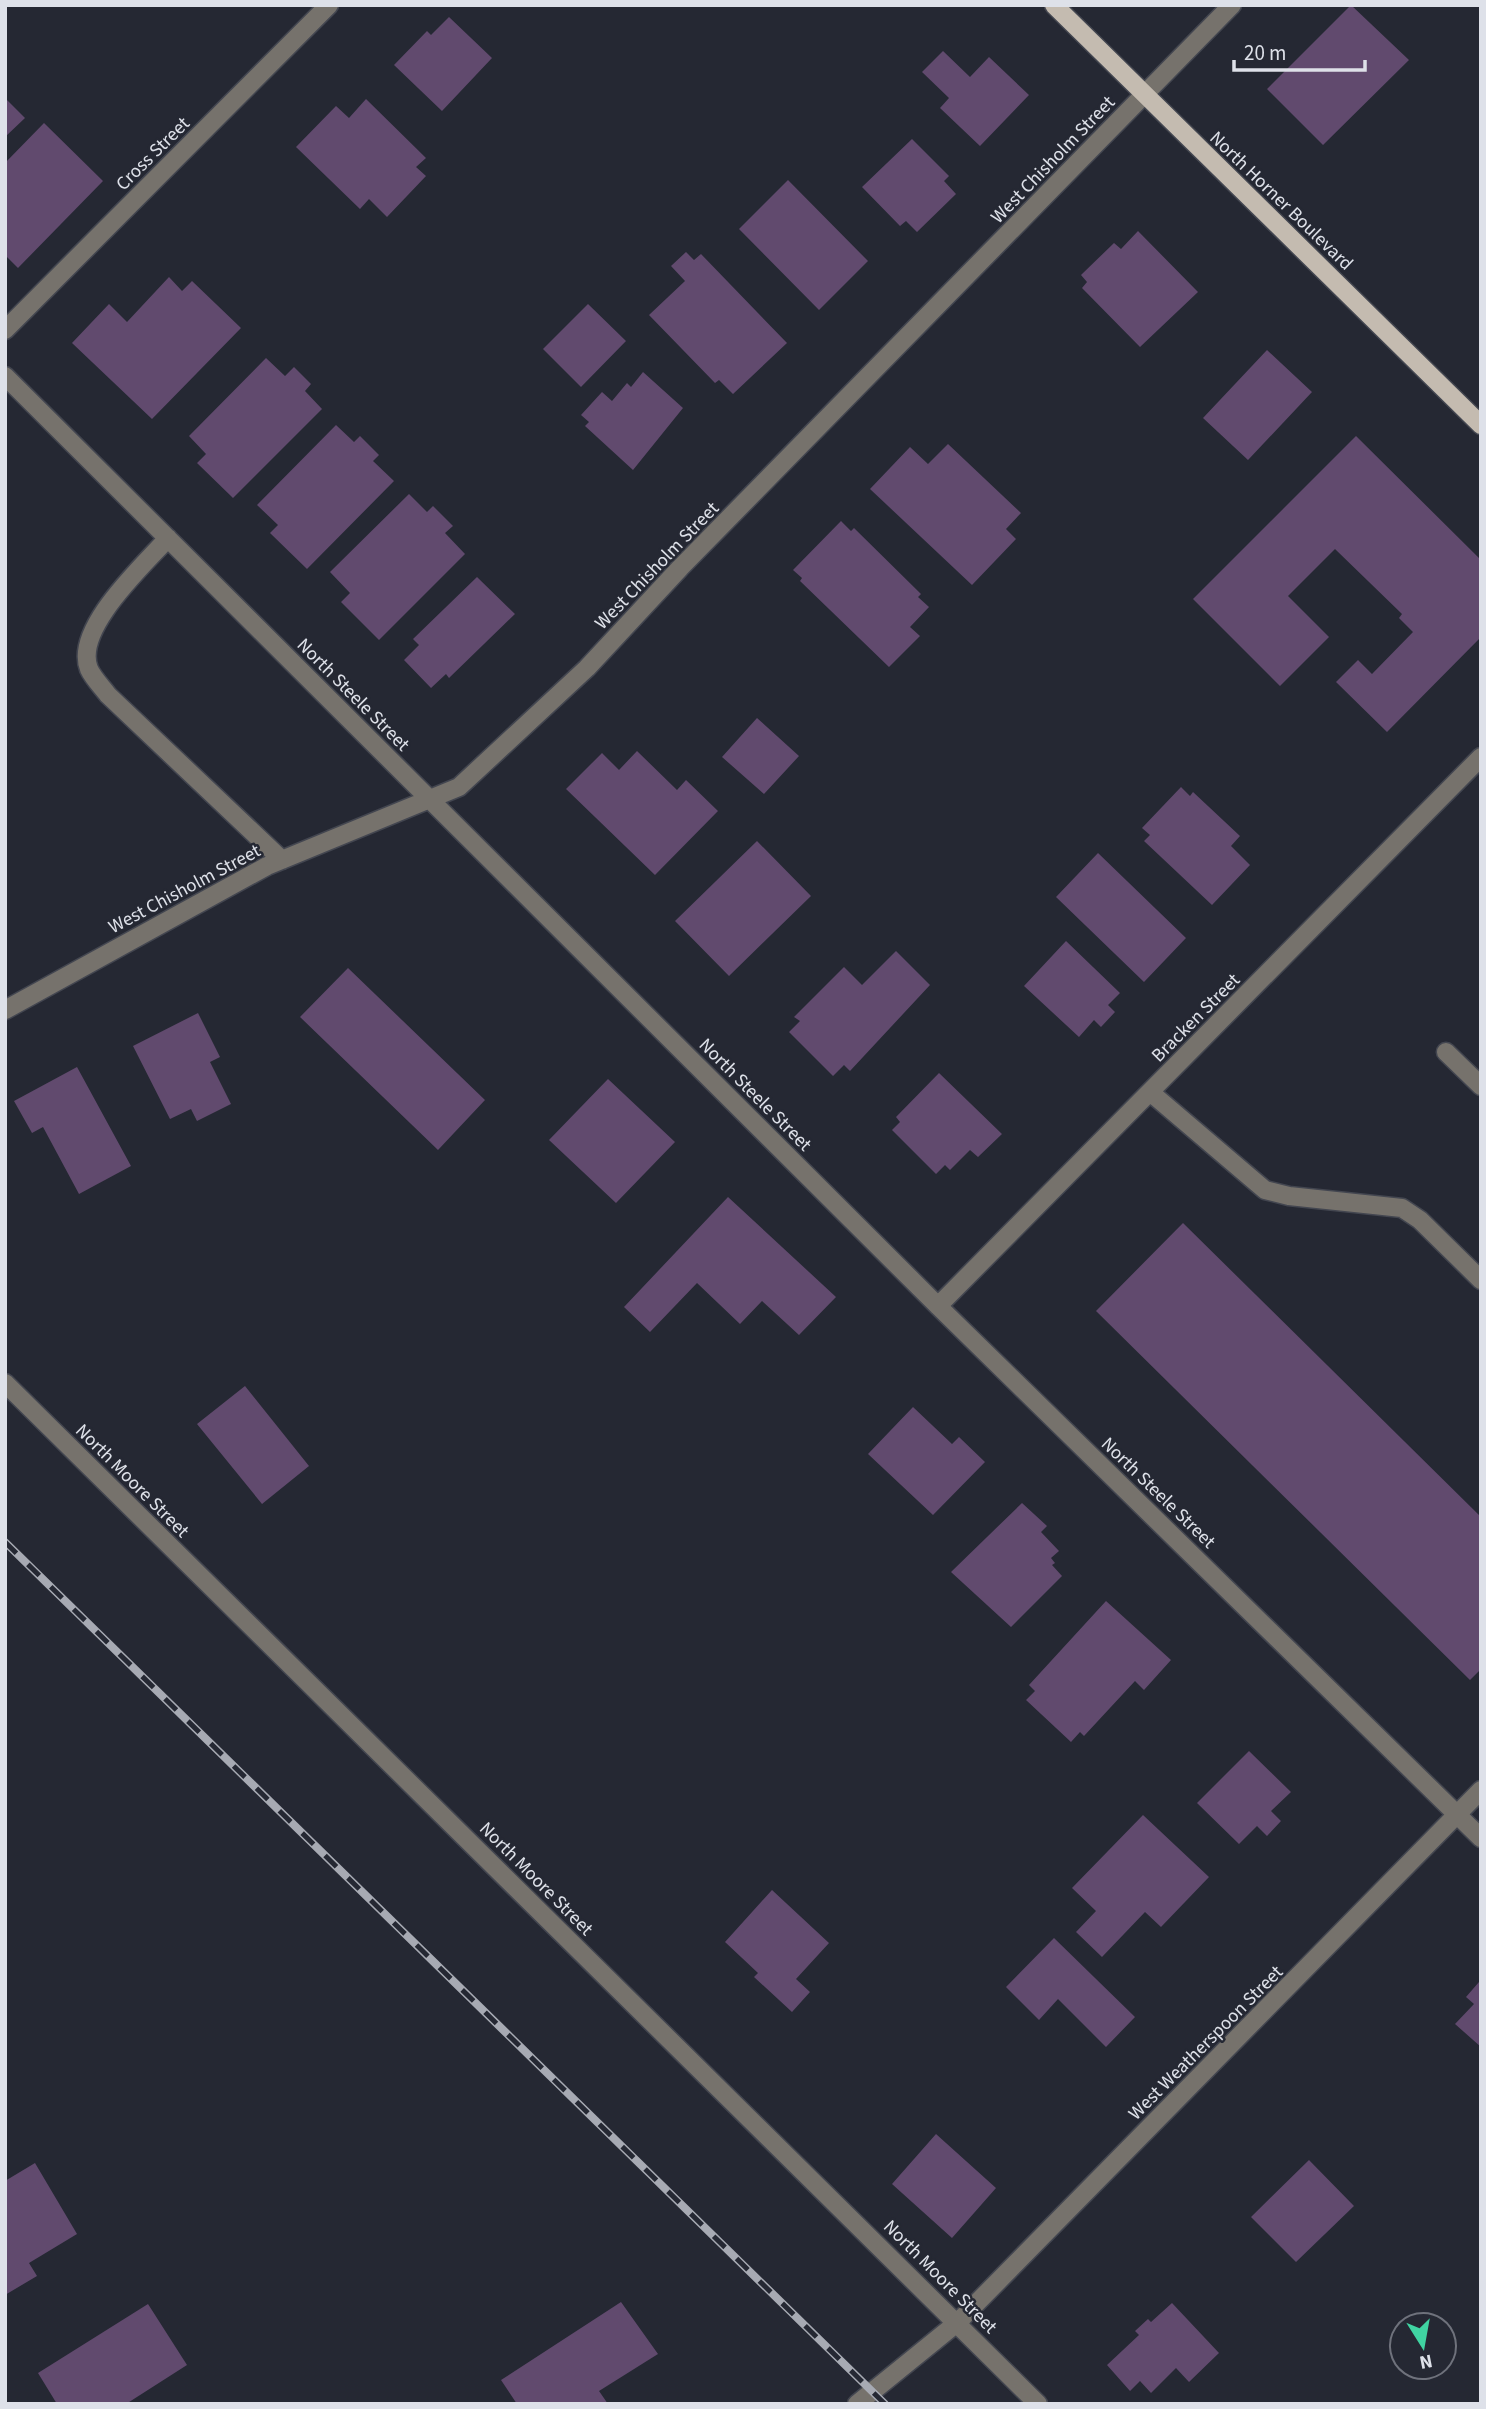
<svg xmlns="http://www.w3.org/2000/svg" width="1486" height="2409" font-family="'Source Sans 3',sans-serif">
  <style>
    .building { fill: #614a6e }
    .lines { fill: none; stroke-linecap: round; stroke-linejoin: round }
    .minor-casing { stroke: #434650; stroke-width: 21 }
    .major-casing { stroke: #434650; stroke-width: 21 }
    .minor { stroke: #76726c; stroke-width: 18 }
    .major { stroke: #c4bbb0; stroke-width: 18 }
    .rail-casing { stroke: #a7aab3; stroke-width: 8 }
    .rail { stroke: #252833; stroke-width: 5; stroke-dasharray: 16; stroke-linecap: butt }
    .labels { text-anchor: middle; stroke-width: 5; stroke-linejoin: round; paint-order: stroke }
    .street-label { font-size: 19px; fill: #dee1e9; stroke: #252833 }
  </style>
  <rect width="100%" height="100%" fill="#252833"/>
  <path class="building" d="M 1351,5 L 1409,60 L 1323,145 L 1267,89 Z
    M 449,17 L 492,58 L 442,111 L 394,65 L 427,31 L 431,35 Z
    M 943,51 L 970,77 L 989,57 L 1029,95 L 980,146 L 940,108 L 949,98 L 922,72 Z
    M 5,98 L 25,118 L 5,137 Z
    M 366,99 L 426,158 L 416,167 L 426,176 L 387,217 L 369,199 L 360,209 L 296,147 L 336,106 L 349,118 Z
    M 44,123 L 103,181 L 18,268 L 5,255 L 5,163 Z
    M 912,139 L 949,176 L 944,181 L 956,194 L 917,232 L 906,221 L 900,226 L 862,187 Z
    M 788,180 L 868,261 L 819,310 L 739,229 Z
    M 1138,231 L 1198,292 L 1140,347 L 1082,288 L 1087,282 L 1081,275 L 1114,243 L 1121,249 Z
    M 686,252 L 694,260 L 701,254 L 787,343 L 733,394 L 719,380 L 715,383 L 649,315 L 685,281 L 671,266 Z
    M 169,277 L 182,291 L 192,281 L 241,328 L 152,419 L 72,343 L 109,304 L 127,322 Z
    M 588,304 L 626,341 L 581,387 L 543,349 Z
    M 1267,350 L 1312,392 L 1248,460 L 1203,418 Z
    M 266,358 L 285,376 L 294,367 L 311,384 L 305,391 L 322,409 L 233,498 L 197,463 L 206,454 L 189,436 Z
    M 643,372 L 683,408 L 633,470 L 585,426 L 589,422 L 581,415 L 602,392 L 612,401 L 627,383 L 631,387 Z
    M 336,425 L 354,442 L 360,436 L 379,455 L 373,461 L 394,481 L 307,569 L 270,533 L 278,525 L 257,505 Z
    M 1356,436 L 1481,560 L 1481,637 L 1387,732 L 1336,682 L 1358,660 L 1372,674 L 1413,632 L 1399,618 L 1402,614 L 1335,549 L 1288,596 L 1329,637 L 1280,686 L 1193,599 Z
    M 948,444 L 1021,513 L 1006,529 L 1016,539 L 972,585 L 870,489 L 910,447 L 928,464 Z
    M 409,494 L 427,512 L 433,506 L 453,526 L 445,533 L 465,554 L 379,640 L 341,602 L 350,593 L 330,572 Z
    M 841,521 L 851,531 L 854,528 L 921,594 L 918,597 L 929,607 L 910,627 L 920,636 L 889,667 L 800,581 L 802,578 L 793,570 Z
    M 477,577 L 515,614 L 449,678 L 446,674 L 431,688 L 404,660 L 419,645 L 413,639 Z
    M 757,718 L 799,756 L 764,794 L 722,757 Z
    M 637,751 L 677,790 L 686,780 L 718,811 L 655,875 L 566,789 L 602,753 L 619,770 Z
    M 1181,787 L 1190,796 L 1193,792 L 1240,836 L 1231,846 L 1250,865 L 1212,905 L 1144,841 L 1150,835 L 1142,828 Z
    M 757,841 L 811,896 L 729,976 L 675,921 Z
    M 1098,853 L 1186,938 L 1144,982 L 1056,897 Z
    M 1066,941 L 1120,993 L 1108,1005 L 1115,1012 L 1101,1027 L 1094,1020 L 1079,1037 L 1024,986 Z
    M 896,951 L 930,985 L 850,1071 L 844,1065 L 833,1076 L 789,1032 L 800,1021 L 794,1017 L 844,967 L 862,985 Z
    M 348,968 L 485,1100 L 438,1150 L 300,1017 Z
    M 198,1013 L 220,1057 L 210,1062 L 231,1104 L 197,1121 L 191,1109 L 170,1119 L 133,1046 Z
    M 77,1067 L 131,1166 L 79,1194 L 43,1127 L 32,1133 L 14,1101 Z
    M 939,1073 L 1002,1134 L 978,1157 L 970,1150 L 950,1170 L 945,1165 L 936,1174 L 892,1130 L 900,1122 L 896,1117 Z
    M 608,1079 L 675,1142 L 616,1203 L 549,1140 Z
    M 728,1197 L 836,1297 L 799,1335 L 762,1301 L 740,1324 L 697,1283 L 650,1332 L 624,1307 Z
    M 1183,1223 L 1481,1517 L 1481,1669 L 1470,1680 L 1096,1311 Z
    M 245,1386 L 309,1466 L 262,1504 L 197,1424 Z
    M 913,1407 L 952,1444 L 959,1437 L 985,1462 L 933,1515 L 868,1454 Z
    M 1022,1503 L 1047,1526 L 1041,1532 L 1059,1551 L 1051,1558 L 1055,1563 L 1052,1565 L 1062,1576 L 1011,1627 L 951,1572 Z
    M 1106,1601 L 1171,1660 L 1144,1690 L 1135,1681 L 1084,1736 L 1080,1732 L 1071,1742 L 1026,1700 L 1035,1691 L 1029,1685 Z
    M 1249,1751 L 1291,1792 L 1271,1811 L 1281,1821 L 1267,1836 L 1257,1826 L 1239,1844 L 1197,1803 Z
    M 1143,1815 L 1209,1877 L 1161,1927 L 1145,1912 L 1102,1957 L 1076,1932 L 1096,1911 L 1072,1888 Z
    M 772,1890 L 829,1943 L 796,1979 L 810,1992 L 792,2012 L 754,1977 L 758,1973 L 725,1942 Z
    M 1054,1938 L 1135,2017 L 1106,2047 L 1058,1999 L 1039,2020 L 1006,1987 Z
    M 1479,1982 L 1481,1984 L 1481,2047 L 1455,2024 L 1474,2004 L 1466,1997 Z
    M 936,2134 L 996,2188 L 952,2238 L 892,2184 Z
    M 1309,2160 L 1354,2206 L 1296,2262 L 1251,2217 Z
    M 35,2163 L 77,2234 L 29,2263 L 37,2276 L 5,2295 L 5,2181 Z
    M 621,2302 L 658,2354 L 599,2391 L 608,2404 L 517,2404 L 501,2380 Z
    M 1172,2303 L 1219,2353 L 1189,2382 L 1176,2368 L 1151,2393 L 1140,2381 L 1130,2391 L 1107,2365 L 1139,2335 L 1135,2331 L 1148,2319 L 1151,2322 Z
    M 148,2304 L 187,2365 L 126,2404 L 57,2404 L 38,2373 Z"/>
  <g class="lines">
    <g class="minor-casing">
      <path id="minor" d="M 5,330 L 329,5
        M 5,376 L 938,1306 L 1481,1838
        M 168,538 C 144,565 73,629 89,669 C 93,678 102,687 108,695 L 282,860
        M 5,1010 L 267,866 L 459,787 L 587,668 L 680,568 L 1232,5
        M 1446,1052 L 1481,1086
        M 1150,1092 L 1265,1190 L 1289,1196 L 1402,1208 L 1420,1220 L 1481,1280
        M 938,1306 L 1481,757
        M 5,1383 L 1038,2404
        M 857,2404 L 958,2322 L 1481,1790"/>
    </g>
    <g class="major-casing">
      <path id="major" d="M 1054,5 L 1481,425"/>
    </g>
    <use href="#minor" class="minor"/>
    <use href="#major" class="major"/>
    <g class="rail-casing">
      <path id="rail" d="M 5,1542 L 885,2404"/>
    </g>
    <use href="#rail" class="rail"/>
  </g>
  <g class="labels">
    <g class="street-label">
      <text transform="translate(152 153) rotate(-45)" y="7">Cross Street</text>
      <text transform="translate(1052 159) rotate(-46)" y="7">West Chisholm Street</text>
      <text transform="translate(1282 200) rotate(44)" y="7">North Horner Boulevard</text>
      <text transform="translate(656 565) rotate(-46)" y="7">West Chisholm Street</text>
      <text transform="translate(354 694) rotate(45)" y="7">North Steele Street</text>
      <text transform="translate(184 888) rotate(-28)" y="7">West Chisholm Street</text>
      <text transform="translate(1195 1017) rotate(-45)" y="7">Bracken Street</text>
      <text transform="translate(756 1094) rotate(45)" y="7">North Steele Street</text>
      <text transform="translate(133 1480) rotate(45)" y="7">North Moore Street</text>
      <text transform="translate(1159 1492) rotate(44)" y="7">North Steele Street</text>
      <text transform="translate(537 1878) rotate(45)" y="7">North Moore Street</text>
      <text transform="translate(1205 2042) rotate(-45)" y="7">West Weatherspoon Street</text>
      <text transform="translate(941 2276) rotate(45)" y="7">North Moore Street</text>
    </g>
  </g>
  <rect width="1486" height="2409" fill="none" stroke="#dee1e9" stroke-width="14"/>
  <g transform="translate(1423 2346) rotate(169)"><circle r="33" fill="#252833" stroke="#6f727c" stroke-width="2"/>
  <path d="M0-5L12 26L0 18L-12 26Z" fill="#40d4a2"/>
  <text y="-10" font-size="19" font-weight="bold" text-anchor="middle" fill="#dee1e9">N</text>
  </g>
  <path d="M1234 60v10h131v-10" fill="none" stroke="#dee1e9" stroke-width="3.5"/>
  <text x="1244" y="60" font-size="21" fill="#dee1e9" stroke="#252833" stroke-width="5" paint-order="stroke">20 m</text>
</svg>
